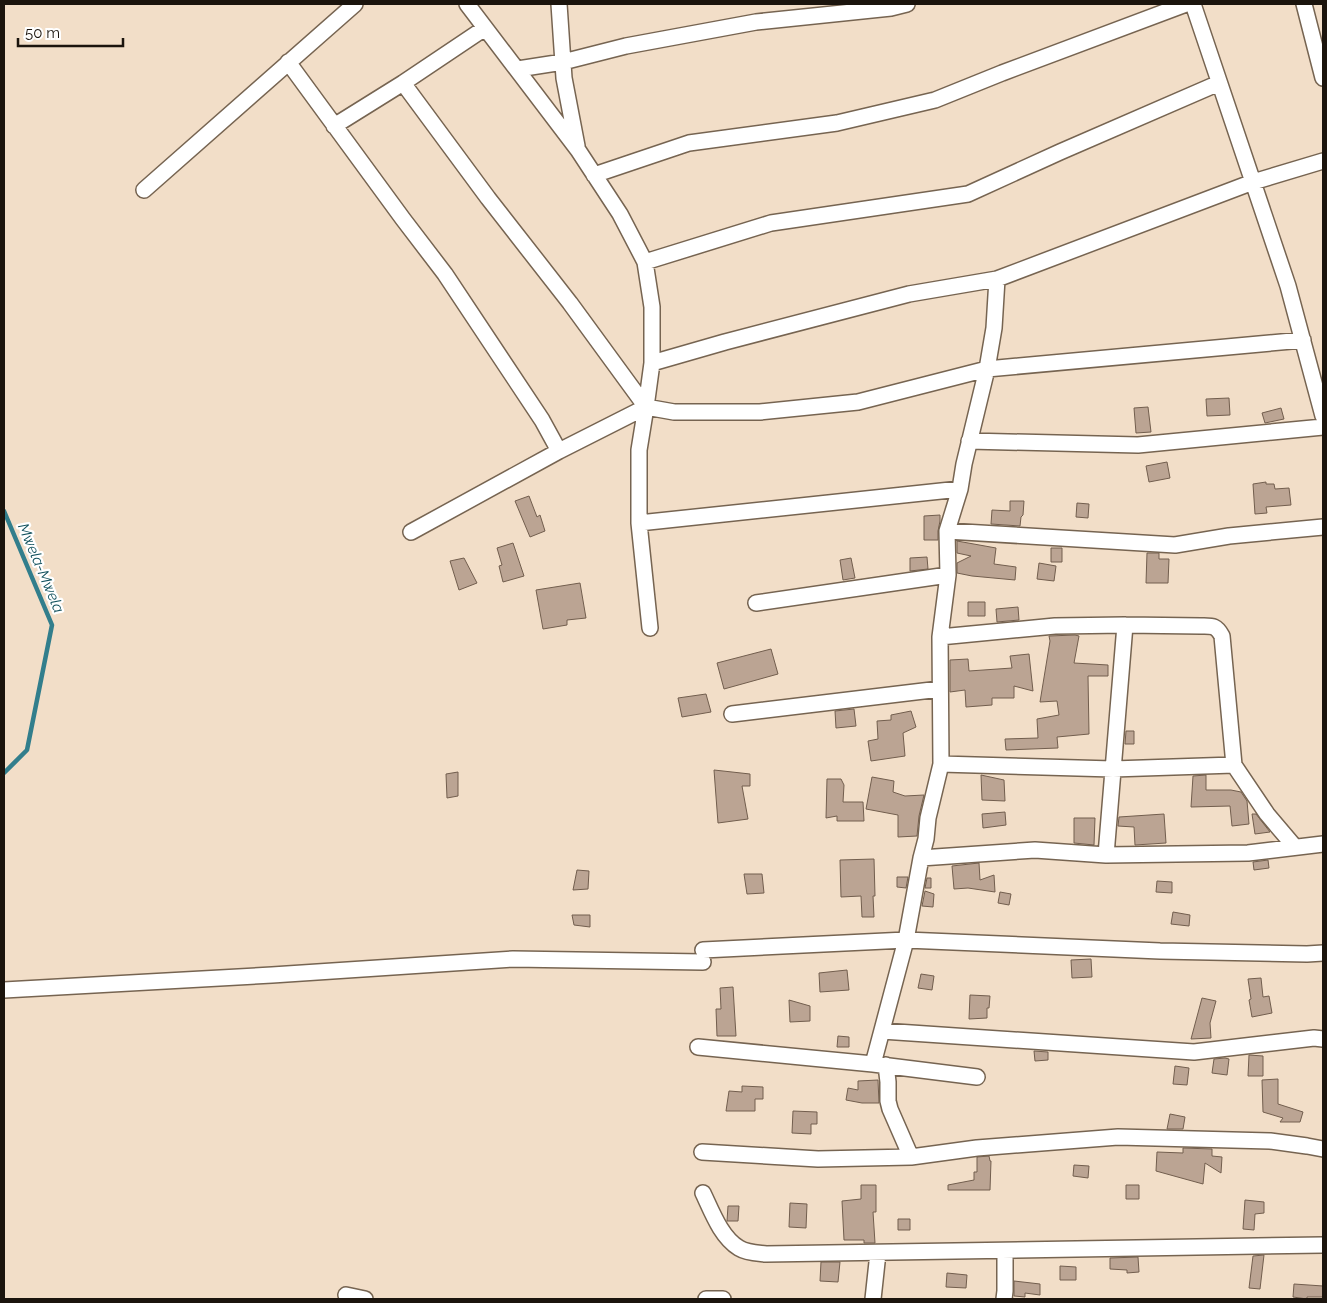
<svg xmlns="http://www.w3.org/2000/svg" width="1327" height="1303" font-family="Raleway,sans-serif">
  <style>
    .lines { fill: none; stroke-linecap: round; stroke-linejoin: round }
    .stream { stroke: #327e8c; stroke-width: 4.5 }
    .building { fill: #bba493; stroke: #725e4e }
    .street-casing { stroke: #766451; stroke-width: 18 }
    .street { stroke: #fff; stroke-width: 15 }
    .labels { text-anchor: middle; stroke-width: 4.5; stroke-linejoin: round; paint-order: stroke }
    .water-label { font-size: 15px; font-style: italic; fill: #11505c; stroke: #fff }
  </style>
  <rect width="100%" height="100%" fill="#f2dec8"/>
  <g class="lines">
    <path class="stream" d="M 4,511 L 52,625 L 27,750 L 4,773"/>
  </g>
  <path class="building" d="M 1229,398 L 1230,415 L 1207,416 L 1206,399 Z
    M 1148,407 L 1151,432 L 1136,433 L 1134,408 Z
    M 1281,408 L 1284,419 L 1265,423 L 1262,413 Z
    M 1167,462 L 1170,478 L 1149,482 L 1146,466 Z
    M 1266,482 L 1266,484 L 1274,484 L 1275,489 L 1289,488 L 1291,505 L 1266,507 L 1267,513 L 1255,514 L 1253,484 Z
    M 529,496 L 537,517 L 540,515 L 545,531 L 530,537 L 515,501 Z
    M 1010,501 L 1024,501 L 1023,515 L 1021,517 L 1020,526 L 991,524 L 992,510 L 1010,511 Z
    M 1077,503 L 1089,504 L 1088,518 L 1076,517 Z
    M 940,515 L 940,521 L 938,531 L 938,540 L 924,540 L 924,516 Z
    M 957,541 L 996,548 L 994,564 L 1016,567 L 1015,580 L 972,576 L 957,573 L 957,563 L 971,556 L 957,553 Z
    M 513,543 L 524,576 L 503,582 L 499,566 L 502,565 L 497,548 Z
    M 1051,548 L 1062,548 L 1062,562 L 1051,562 Z
    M 1147,553 L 1159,553 L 1159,559 L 1169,559 L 1168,583 L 1146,583 Z
    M 927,557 L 928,569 L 910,571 L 910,558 Z
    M 464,558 L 477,583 L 459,590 L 450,561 Z
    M 851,558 L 855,578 L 843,580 L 840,560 Z
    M 1039,563 L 1056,566 L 1054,581 L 1037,579 Z
    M 580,583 L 586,618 L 567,620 L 567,625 L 543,629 L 536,590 Z
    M 968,602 L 985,602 L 985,616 L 968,616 Z
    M 1018,607 L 1019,620 L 997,622 L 996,609 Z
    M 1075,635 L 1079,636 L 1074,663 L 1108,665 L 1108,676 L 1088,676 L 1089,734 L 1057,737 L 1058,748 L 1006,750 L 1005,739 L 1038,738 L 1037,719 L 1059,715 L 1057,701 L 1040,702 L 1050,641 L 1049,636 Z
    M 771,649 L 778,674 L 724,689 L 717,663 Z
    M 1029,654 L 1033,691 L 1014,686 L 1014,698 L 992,698 L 992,705 L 966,707 L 965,690 L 950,692 L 950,660 L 968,659 L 969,671 L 1012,668 L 1010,656 Z
    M 706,694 L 711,712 L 682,717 L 678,698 Z
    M 854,709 L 856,726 L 836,728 L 835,711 Z
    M 911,711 L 916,727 L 903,733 L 905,756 L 871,761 L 868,741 L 878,739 L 877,721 L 891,720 L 891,715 Z
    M 1126,731 L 1134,731 L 1134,744 L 1125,744 Z
    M 714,770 L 750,774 L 750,786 L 742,786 L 748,819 L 718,823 Z
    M 458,772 L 458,796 L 447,798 L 446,774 Z
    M 981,775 L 1004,780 L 1005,801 L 982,800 Z
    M 1206,775 L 1206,790 L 1231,790 L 1241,792 L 1247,801 L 1249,824 L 1232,826 L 1230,806 L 1191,807 L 1193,776 Z
    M 872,777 L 894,781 L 893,792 L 905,796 L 924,795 L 919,816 L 917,836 L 898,837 L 898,815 L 866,809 Z
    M 827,779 L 841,779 L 844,785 L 843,802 L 863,802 L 864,821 L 837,821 L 837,816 L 826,818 Z
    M 1005,812 L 1006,825 L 983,828 L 982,814 Z
    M 1164,814 L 1166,843 L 1135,845 L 1134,827 L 1118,826 L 1119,817 Z
    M 1252,814 L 1256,814 L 1270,832 L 1255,834 Z
    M 1074,818 L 1095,818 L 1094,845 L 1074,843 Z
    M 874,859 L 875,896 L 873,896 L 874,917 L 862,917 L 861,896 L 841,897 L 840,860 Z
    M 1268,860 L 1269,868 L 1254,870 L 1253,862 Z
    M 979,863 L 980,880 L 994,875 L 995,892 L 968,888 L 954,889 L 952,866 Z
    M 577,870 L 589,871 L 588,889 L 573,890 Z
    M 744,874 L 762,874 L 764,893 L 747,894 Z
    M 897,877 L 908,877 L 906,888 L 897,887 Z
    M 927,878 L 931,878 L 931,888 L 925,888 Z
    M 1157,881 L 1172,882 L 1172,893 L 1156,892 Z
    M 925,891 L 934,894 L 933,907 L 922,906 Z
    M 1000,892 L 1011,894 L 1009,905 L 998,903 Z
    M 1173,912 L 1190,915 L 1189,926 L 1171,924 Z
    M 572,915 L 590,915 L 590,927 L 574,925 Z
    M 1091,959 L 1092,977 L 1072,978 L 1071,960 Z
    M 847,970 L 849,990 L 820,992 L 819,973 Z
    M 921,974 L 934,976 L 932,990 L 918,988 Z
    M 1261,978 L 1263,997 L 1269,996 L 1272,1013 L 1252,1017 L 1249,1000 L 1251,999 L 1248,979 Z
    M 733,987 L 736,1036 L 717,1036 L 716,1009 L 721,1009 L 720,988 Z
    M 970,995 L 990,996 L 989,1008 L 987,1008 L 987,1018 L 969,1019 Z
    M 1202,998 L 1216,1001 L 1210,1023 L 1211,1038 L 1191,1039 Z
    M 789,1000 L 810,1006 L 810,1021 L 790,1022 Z
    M 838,1036 L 849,1037 L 849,1047 L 837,1047 Z
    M 1034,1051 L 1048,1052 L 1048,1060 L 1035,1061 Z
    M 1249,1055 L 1263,1056 L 1263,1076 L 1248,1076 Z
    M 1225,1058 L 1229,1059 L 1227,1075 L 1212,1073 L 1214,1059 Z
    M 1175,1066 L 1189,1068 L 1187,1085 L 1173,1084 Z
    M 1278,1079 L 1278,1104 L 1303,1112 L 1300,1122 L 1280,1122 L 1283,1118 L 1263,1112 L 1262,1080 Z
    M 878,1080 L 879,1103 L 862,1103 L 846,1100 L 848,1088 L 858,1090 L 858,1081 Z
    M 742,1086 L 763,1087 L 763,1099 L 755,1099 L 755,1111 L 726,1111 L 729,1091 L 742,1092 Z
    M 793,1111 L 817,1112 L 817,1124 L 811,1124 L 811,1134 L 792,1133 Z
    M 1170,1114 L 1185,1117 L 1183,1129 L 1167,1129 Z
    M 1183,1148 L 1212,1149 L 1212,1156 L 1222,1157 L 1221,1173 L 1205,1163 L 1203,1184 L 1156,1171 L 1157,1152 L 1183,1153 Z
    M 989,1156 L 990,1161 L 991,1161 L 990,1190 L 948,1190 L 948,1185 L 974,1180 L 974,1172 L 977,1172 L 977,1157 Z
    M 1074,1165 L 1089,1166 L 1088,1178 L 1073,1176 Z
    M 861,1185 L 876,1185 L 876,1212 L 873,1212 L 875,1243 L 864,1243 L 864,1240 L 844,1240 L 842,1201 L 861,1199 Z
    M 1126,1185 L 1139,1185 L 1139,1199 L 1126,1199 Z
    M 1245,1200 L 1264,1202 L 1264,1213 L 1255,1214 L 1254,1230 L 1243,1229 Z
    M 790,1203 L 807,1204 L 806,1228 L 789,1227 Z
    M 728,1206 L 739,1206 L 738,1221 L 727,1221 Z
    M 898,1219 L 910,1219 L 910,1230 L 898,1230 Z
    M 1264,1255 L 1260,1289 L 1249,1288 L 1253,1256 Z
    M 1138,1257 L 1139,1272 L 1127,1273 L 1127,1270 L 1110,1269 L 1110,1258 Z
    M 821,1262 L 840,1262 L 838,1282 L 820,1281 Z
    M 1060,1266 L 1076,1267 L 1076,1280 L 1060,1280 Z
    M 947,1273 L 967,1275 L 966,1288 L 946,1287 Z
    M 1014,1281 L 1040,1284 L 1040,1295 L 1025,1293 L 1025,1297 L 1014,1296 Z
    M 1294,1284 L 1323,1286 L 1323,1297 L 1307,1297 L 1307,1299 L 1293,1297 Z"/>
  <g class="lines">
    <g class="street-casing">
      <path id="street" d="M 467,4 L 578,150 L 620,214 L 645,262 L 652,307 L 652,363 L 646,407 L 639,450 L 639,523 L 650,628
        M 559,4 L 564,78 L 577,146
        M 1193,4 L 1288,286 L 1323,416
        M 1304,4 L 1323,78
        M 288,62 L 403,219 L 445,274 L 542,420 L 559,451
        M 518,69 L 563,62 L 626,46 L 756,22 L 891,8 L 907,4
        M 403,83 L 488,198 L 570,303 L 646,407
        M 334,126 L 403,83 L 485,28
        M 594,175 L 689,143 L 837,123 L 935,100 L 1002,73 L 1186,4
        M 144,190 L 355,4
        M 645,262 L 771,223 L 968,194 L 1060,152 L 1219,83
        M 652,363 L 725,342 L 909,294 L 997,279 L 1253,182 L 1323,161
        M 969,441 L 1138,445 L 1323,427
        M 639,523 L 960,489
        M 947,531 L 1175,545 L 1229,536 L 1323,527
        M 411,532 L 559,451 L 646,407 L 674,412 L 760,412 L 858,402 L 987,369 L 1303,340
        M 756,603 L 948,575
        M 940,637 L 1055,626 L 1125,625 L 1201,626 C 1212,626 1216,625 1222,636 L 1234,765 L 1267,814 L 1295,847
        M 732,714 L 940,689
        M 941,764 L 1113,769 L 1234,765
        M 1106,855 L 1125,625
        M 921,858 L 1035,850 L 1106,855 L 1248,853 L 1323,844
        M 703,950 L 906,940 L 1160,951 L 1307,954 L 1323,953
        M 4,990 L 272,975 L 513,959 L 703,962
        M 882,1031 L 1194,1052 L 1314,1038 L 1323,1039
        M 698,1047 L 873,1064 L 977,1077
        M 873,1064 L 906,940 L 921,858 L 926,839 L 928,818 L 941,764 L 940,637 L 948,575 L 947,531 L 960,489 L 964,464 L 987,369 L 994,328 L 997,279
        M 886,1065 L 888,1082 L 888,1101 L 890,1109 L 911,1157
        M 702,1152 L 818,1159 L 911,1157 L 977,1148 L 1118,1137 L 1270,1141 L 1307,1146 L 1323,1149
        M 703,1193 C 712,1212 721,1237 739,1248 C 747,1253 757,1253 766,1254 L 1323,1245
        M 346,1295 L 365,1299
        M 706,1299 L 723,1299
        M 873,1299 L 878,1253
        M 1004,1299 L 1005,1291 L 1005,1251"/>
    </g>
    <use href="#street" class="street"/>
  </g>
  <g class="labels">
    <g class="water-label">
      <text transform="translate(41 568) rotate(67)" y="5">Mwela-Mwela</text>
    </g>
  </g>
  <rect width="1327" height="1303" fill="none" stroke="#1b140d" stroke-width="10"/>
  <path d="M18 38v8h105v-8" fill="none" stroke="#1b140d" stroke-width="2.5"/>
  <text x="25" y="38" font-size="15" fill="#1b140d" stroke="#ffffff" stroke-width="4" paint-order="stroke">50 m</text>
</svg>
